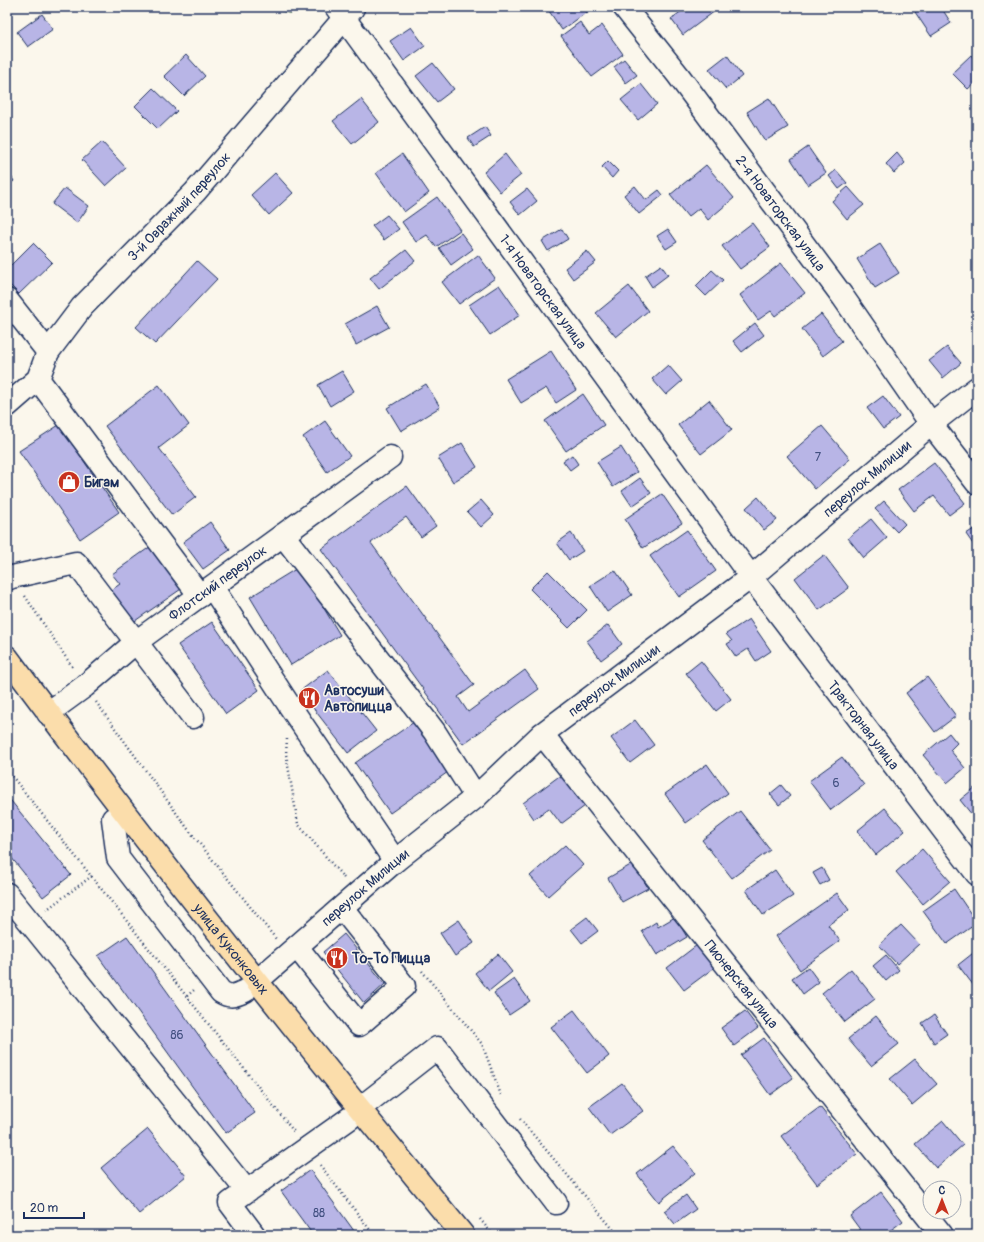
<svg xmlns="http://www.w3.org/2000/svg" width="984" height="1242" font-family="Pangolin,sans-serif">
  <style>
    .green { fill: #bbda92; stroke: #6b8478 }
    .building { fill: #b8b5e6; stroke: #1b2f5e }
    .lines { fill: none; stroke-linecap: round; stroke-linejoin: round }
    .minor-casing { stroke: #1b2f5e; stroke-width: 25 }
    .major-casing { stroke: #1b2f5e; stroke-width: 25 }
    .path { stroke: #1b2f5e; stroke-width: 2.5; stroke-dasharray: 1 3; stroke-linecap: butt }
    .minor { stroke: #fbf7ec; stroke-width: 22 }
    .major { stroke: #fbddab; stroke-width: 22 }
    .labels { text-anchor: middle; stroke-width: 3; stroke-linejoin: round; paint-order: stroke }
    .number-label { font-size: 12px; fill: #425080 }
    .street-label { font-size: 14px; fill: #1b2f5e; stroke: #fbf7ec }
    .poi-label { font-size: 14px; font-weight: bold; fill: #1b2f5e; stroke: #fbf7ec; text-anchor: start }
  </style>
  <rect width="100%" height="100%" fill="#fbf7ec"/>
  <filter id="ink" filterUnits="userSpaceOnUse"><feTurbulence type="fractalNoise" baseFrequency=".025" numOctaves="2"/><feDisplacementMap in="SourceGraphic" scale="8" xChannelSelector="R" yChannelSelector="G"/><feConvolveMatrix kernelMatrix="1 2 1 2 8 2 1 2 1" color-interpolation-filters="sRGB"/></filter>
  <g filter="url(#ink)">
    <path class="green" d="M 268,7 L 287,7 L 291,14 Z"/>
    <path class="building" d="M 555,7 L 588,7 L 590,10 L 562,30 L 549,11 Z
      M 664,7 L 673,7 L 667,11 Z
      M 687,7 L 718,7 L 719,8 L 683,35 L 671,19 Z
      M 922,7 L 941,7 L 951,23 L 931,36 L 915,12 Z
      M 42,14 L 53,29 L 28,47 L 17,32 Z
      M 580,22 L 589,35 L 602,25 L 623,54 L 592,77 L 561,36 Z
      M 411,27 L 425,46 L 404,61 L 390,41 Z
      M 186,55 L 205,76 L 184,96 L 164,76 Z
      M 727,55 L 742,76 L 726,89 L 709,69 Z
      M 971,55 L 977,62 L 977,81 L 968,89 L 952,73 Z
      M 624,59 L 637,75 L 626,83 L 614,67 Z
      M 433,63 L 454,89 L 437,102 L 416,76 Z
      M 641,84 L 657,104 L 638,120 L 621,100 Z
      M 153,88 L 177,111 L 158,129 L 135,106 Z
      M 769,98 L 788,127 L 765,141 L 747,112 Z
      M 361,99 L 379,122 L 352,144 L 333,121 Z
      M 485,127 L 491,136 L 474,147 L 468,138 Z
      M 102,142 L 126,168 L 106,186 L 82,160 Z
      M 808,147 L 826,173 L 808,185 L 791,159 Z
      M 897,153 L 905,163 L 894,173 L 886,164 Z
      M 402,154 L 429,193 L 404,212 L 376,173 Z
      M 505,154 L 521,175 L 500,192 L 484,172 Z
      M 608,161 L 618,171 L 612,178 L 602,167 Z
      M 706,165 L 734,198 L 708,220 L 699,208 L 688,217 L 670,195 Z
      M 7,170 L 14,181 L 7,186 Z
      M 836,170 L 847,183 L 839,189 L 829,176 Z
      M 275,173 L 293,193 L 269,215 L 251,195 Z
      M 635,186 L 646,200 L 659,190 L 663,195 L 639,214 L 624,195 Z
      M 848,187 L 864,205 L 847,219 L 832,201 Z
      M 65,188 L 89,206 L 77,223 L 52,204 Z
      M 527,189 L 537,201 L 520,215 L 510,202 Z
      M 437,197 L 460,230 L 436,247 L 427,235 L 416,242 L 402,222 Z
      M 387,215 L 399,229 L 384,240 L 372,226 Z
      M 752,223 L 770,247 L 740,269 L 722,246 Z
      M 562,229 L 568,239 L 548,251 L 542,241 Z
      M 668,229 L 677,242 L 666,249 L 657,236 Z
      M 461,233 L 473,249 L 451,265 L 439,248 Z
      M 33,243 L 52,262 L 19,294 L 7,282 L 7,269 Z
      M 880,244 L 899,273 L 875,288 L 857,259 Z
      M 406,250 L 415,261 L 379,289 L 370,278 Z
      M 587,251 L 596,262 L 573,279 L 565,268 Z
      M 478,255 L 495,278 L 459,304 L 442,282 Z
      M 197,261 L 217,279 L 155,344 L 136,327 Z
      M 781,263 L 805,293 L 775,316 L 771,311 L 758,320 L 740,295 Z
      M 661,265 L 668,275 L 652,287 L 645,276 Z
      M 712,270 L 723,280 L 706,296 L 696,286 Z
      M 499,285 L 520,315 L 490,335 L 469,305 Z
      M 629,286 L 648,311 L 616,337 L 596,313 Z
      M 377,306 L 389,327 L 356,345 L 345,324 Z
      M 821,314 L 842,341 L 823,356 L 802,329 Z
      M 755,323 L 764,335 L 742,352 L 733,341 Z
      M 947,347 L 961,363 L 943,378 L 929,361 Z
      M 551,351 L 576,390 L 556,403 L 546,388 L 521,403 L 506,379 Z
      M 668,365 L 682,381 L 666,395 L 652,379 Z
      M 342,371 L 354,391 L 330,406 L 318,385 Z
      M 426,384 L 440,407 L 401,431 L 387,408 Z
      M 159,385 L 189,425 L 159,448 L 196,497 L 172,515 L 105,426 Z
      M 583,394 L 604,425 L 566,451 L 545,421 Z
      M 883,396 L 899,417 L 883,429 L 867,408 Z
      M 709,400 L 732,430 L 701,454 L 678,425 Z
      M 325,421 L 350,456 L 327,472 L 303,437 Z
      M 59,425 L 119,512 L 80,539 L 19,451 Z
      M 822,426 L 850,459 L 815,489 L 787,456 Z
      M 462,443 L 477,467 L 453,482 L 438,458 Z
      M 621,447 L 637,472 L 613,487 L 597,462 Z
      M 572,455 L 578,464 L 570,470 L 563,461 Z
      M 934,463 L 965,503 L 949,515 L 934,496 L 914,511 L 898,490 Z
      M 640,478 L 651,493 L 632,506 L 622,491 Z
      M 407,486 L 436,526 L 421,537 L 406,517 L 371,543 L 474,685 L 458,697 L 468,712 L 525,670 L 539,689 L 463,744 L 321,549 Z
      M 662,494 L 682,523 L 643,548 L 625,519 Z
      M 758,497 L 777,520 L 764,530 L 746,508 Z
      M 481,500 L 494,515 L 481,527 L 467,512 Z
      M 884,501 L 905,524 L 897,532 L 875,509 Z
      M 871,519 L 887,538 L 864,558 L 848,538 Z
      M 210,522 L 230,550 L 203,569 L 183,542 Z
      M 977,527 L 977,550 L 966,534 Z
      M 687,530 L 716,571 L 679,597 L 650,556 Z
      M 571,533 L 583,551 L 569,560 L 557,543 Z
      M 154,544 L 184,587 L 132,623 L 110,591 L 120,584 L 112,574 Z
      M 824,555 L 849,588 L 819,610 L 795,578 Z
      M 299,567 L 340,635 L 291,665 L 250,597 Z
      M 615,570 L 632,595 L 607,612 L 590,586 Z
      M 548,571 L 587,610 L 569,628 L 530,589 Z
      M 749,619 L 771,651 L 756,661 L 748,649 L 736,657 L 727,644 L 732,641 L 726,634 Z
      M 212,622 L 259,690 L 226,714 L 178,645 Z
      M 608,625 L 622,644 L 601,660 L 587,641 Z
      M 701,661 L 731,699 L 716,711 L 686,673 Z
      M 328,670 L 376,731 L 348,753 L 300,691 Z
      M 927,677 L 956,716 L 935,732 L 906,693 Z
      M 635,720 L 654,745 L 630,763 L 611,738 Z
      M 414,722 L 448,772 L 390,813 L 355,763 Z
      M 949,733 L 957,743 L 950,750 L 965,768 L 947,783 L 923,755 Z
      M 842,757 L 864,785 L 831,810 L 809,781 Z
      M 707,764 L 728,793 L 686,823 L 665,794 Z
      M 562,774 L 585,806 L 561,824 L 549,808 L 534,819 L 523,803 Z
      M 781,785 L 790,796 L 779,805 L 770,794 Z
      M 977,786 L 977,821 L 960,800 Z
      M 7,796 L 71,875 L 43,897 L 7,852 Z
      M 885,808 L 905,831 L 876,855 L 857,831 Z
      M 740,811 L 770,850 L 732,878 L 702,840 Z
      M 565,845 L 583,865 L 548,896 L 530,876 Z
      M 922,849 L 950,881 L 923,904 L 896,872 Z
      M 634,863 L 648,888 L 622,902 L 608,878 Z
      M 822,868 L 829,880 L 820,885 L 813,873 Z
      M 775,870 L 793,896 L 763,915 L 746,890 Z
      M 954,889 L 977,923 L 947,944 L 923,911 Z
      M 837,893 L 849,910 L 828,925 L 840,941 L 800,970 L 776,936 Z
      M 587,917 L 598,931 L 582,943 L 571,929 Z
      M 675,917 L 687,937 L 657,955 L 642,931 L 656,922 L 658,927 Z
      M 459,920 L 474,943 L 455,956 L 440,933 Z
      M 901,925 L 919,944 L 897,964 L 879,945 Z
      M 344,934 L 385,984 L 364,1003 L 323,952 Z
      M 127,936 L 255,1113 L 226,1133 L 98,956 Z
      M 697,945 L 715,967 L 684,990 L 667,968 Z
      M 977,950 L 977,990 L 958,965 Z
      M 498,954 L 512,972 L 489,991 L 475,973 Z
      M 886,955 L 899,970 L 886,981 L 873,966 Z
      M 808,967 L 819,982 L 803,994 L 792,978 Z
      M 851,969 L 875,999 L 845,1022 L 822,993 Z
      M 514,979 L 530,1001 L 509,1015 L 494,993 Z
      M 574,1010 L 609,1056 L 587,1073 L 551,1027 Z
      M 745,1011 L 758,1028 L 734,1046 L 721,1028 Z
      M 934,1015 L 947,1034 L 934,1043 L 922,1023 Z
      M 876,1016 L 899,1044 L 871,1066 L 848,1039 Z
      M 764,1038 L 793,1078 L 770,1095 L 741,1055 Z
      M 915,1059 L 937,1084 L 912,1105 L 890,1079 Z
      M 622,1083 L 643,1111 L 610,1135 L 589,1107 Z
      M 820,1107 L 857,1154 L 817,1184 L 781,1136 Z
      M 943,1121 L 963,1145 L 936,1168 L 915,1144 Z
      M 148,1129 L 186,1176 L 139,1214 L 101,1168 Z
      M 673,1146 L 695,1173 L 659,1202 L 637,1174 Z
      M 310,1170 L 357,1235 L 313,1235 L 281,1191 Z
      M 881,1192 L 903,1221 L 884,1235 L 864,1235 L 850,1216 Z
      M 686,1195 L 696,1209 L 675,1224 L 664,1211 Z
      M 977,1217 L 977,1225 L 973,1220 Z"/>
    <g class="lines">
      <g class="minor-casing">
        <g id="minor">
          <path id="s1" d="M 336,7 L 751,577 L 977,874"/>
          <path id="s2" d="M 624,7 L 678,75 L 843,297 L 931,424 L 977,483"/>
          <path d="M 7,300 L 48,352"/>
          <path d="M 38,379 L 200,596"/>
          <path id="s3" d="M 7,406 L 38,379 L 48,352 L 82,307 L 195,192 L 353,8"/>
          <path d="M 283,535 L 434,731 L 476,797"/>
          <path d="M 7,579 L 12,577 L 76,563 L 193,717"/>
          <path d="M 212,587 L 289,705 L 395,861"/>
          <path id="s4" d="M 48,713 L 85,686 L 136,642 L 390,457"/>
          <path id="s5" d="M 542,734 L 942,1235"/>
          <path d="M 113,819 L 118,858 L 221,992 C 231,998 236,995 245,991"/>
          <path d="M 7,894 L 246,1190"/>
          <path d="M 297,947 L 359,1025 L 404,986 L 342,908"/>
          <path id="s6" d="M 257,981 L 395,861 L 476,797 L 542,734 L 751,577 L 931,424 L 977,388"/>
          <path d="M 359,1109 L 437,1048 L 556,1203"/>
          <path d="M 254,1235 L 230,1203 L 350,1118"/>
        </g>
      </g>
      <g class="major-casing">
        <g id="major">
          <path id="s7" d="M 7,657 C 153,854 307,1046 463,1235"/>
        </g>
      </g>
      <path class="path" d="M 25,596 L 73,668
        M 96,702 L 188,829 L 276,939
        M 287,739 L 286,754 L 298,824 L 344,878
        M 7,770 L 295,1133
        M 46,910 L 92,876
        M 422,971 L 482,1044 L 501,1095
        M 187,996 L 194,990
        M 520,1119 L 618,1235
        M 320,1165 L 374,1235
        M 480,1219 L 493,1235"/>
      <use href="#minor" class="minor"/>
      <use href="#major" class="major"/>
    </g>
  </g>
  <defs>
    <g id="shop-disc" transform="scale(1.15)"><circle r="9.5" fill="#c8321e" stroke="#fbf7ec"/><path d="M-5-2.5h2.3a2.7 3.5 0 0 1 5.4 0H5L5.5 6h-11ZM-1.5-2.5h3a1.5 2.3 0 0 0-3 0Z" fill="#fff"/></g>
    <g id="restaurant-disc" transform="scale(1.15)"><circle r="9.5" fill="#c8321e" stroke="#fbf7ec"/><path d="M-5-6h1v4h1v-4h1v4h1v-4h1v5L-1.5 .5V6h-2V.5L-5-1ZM5-6V6H3V1.5H1.5Q1.5-4 5-6Z" fill="#fff"/></g>
  </defs>
  <g fill-rule="evenodd">
    <use href="#shop-disc" x="69" y="482"/>
    <use href="#restaurant-disc" x="309" y="698"/>
    <use href="#restaurant-disc" x="337" y="958"/>
  </g>
  <g class="labels">
    <g class="number-label">
      <text x="818" y="461">7</text>
      <text x="836" y="787">6</text>
      <text x="177" y="1039">86</text>
      <text x="319" y="1217">88</text>
    </g>
    <g class="street-label">
      <text dy="5" stroke="none"><textPath href="#s3" startOffset="266">3-й Овражный переулок</textPath></text>
      <text dy="5" stroke="none"><textPath href="#s2" startOffset="259">2-я Новаторская улица</textPath></text>
      <text dy="5" stroke="none"><textPath href="#s1" startOffset="352">1-я Новаторская улица</textPath></text>
      <text dy="5" stroke="none"><textPath href="#s6" startOffset="791">переулок Милиции</textPath></text>
      <text dy="5" stroke="none"><textPath href="#s4" startOffset="214">Флотский переулок</textPath></text>
      <text dy="5" stroke="none"><textPath href="#s6" startOffset="467">переулок Милиции</textPath></text>
      <text dy="5" stroke="none"><textPath href="#s1" startOffset="891">Тракторная улица</textPath></text>
      <text dy="5" stroke="none"><textPath href="#s6" startOffset="143">переулок Милиции</textPath></text>
      <text dy="5" stroke="none"><textPath href="#s7" startOffset="368">улица Куконковых</textPath></text>
      <text dy="5" stroke="none"><textPath href="#s5" startOffset="320">Пионерская улица</textPath></text>
    </g>
    <g class="poi-label">
      <text x="84" y="487">Бигам</text>
      <text x="324" y="695">Автосуши<tspan x="324" dy="16">Автопицца</tspan></text>
      <text x="352" y="963">То-То Пицца</text>
    </g>
  </g>
  <rect width="984" height="1242" fill="none" stroke="#fbf7ec" stroke-width="24"/>
  <rect x="12" y="12" width="960" height="1218" fill="none" stroke="#1b2f5e" stroke-width="1.5" filter="url(#ink)"/>
  <g transform="translate(942 1200)"><circle r="19" fill="#fbf7ec" stroke="#a1a7b3"/>
  <path d="M0-3L7 15L0 10L-7 15Z" fill="#c8321e"/>
  <text y="-6" font-size="11" font-weight="bold" text-anchor="middle" fill="#1b2f5e">С</text>
  </g>
  <path d="M24 1212v6h60v-6" fill="none" stroke="#1b2f5e" stroke-width="2"/>
  <text x="30" y="1212" font-size="12" fill="#1b2f5e" stroke="#fbf7ec" stroke-width="3" paint-order="stroke">20 m</text>
</svg>
